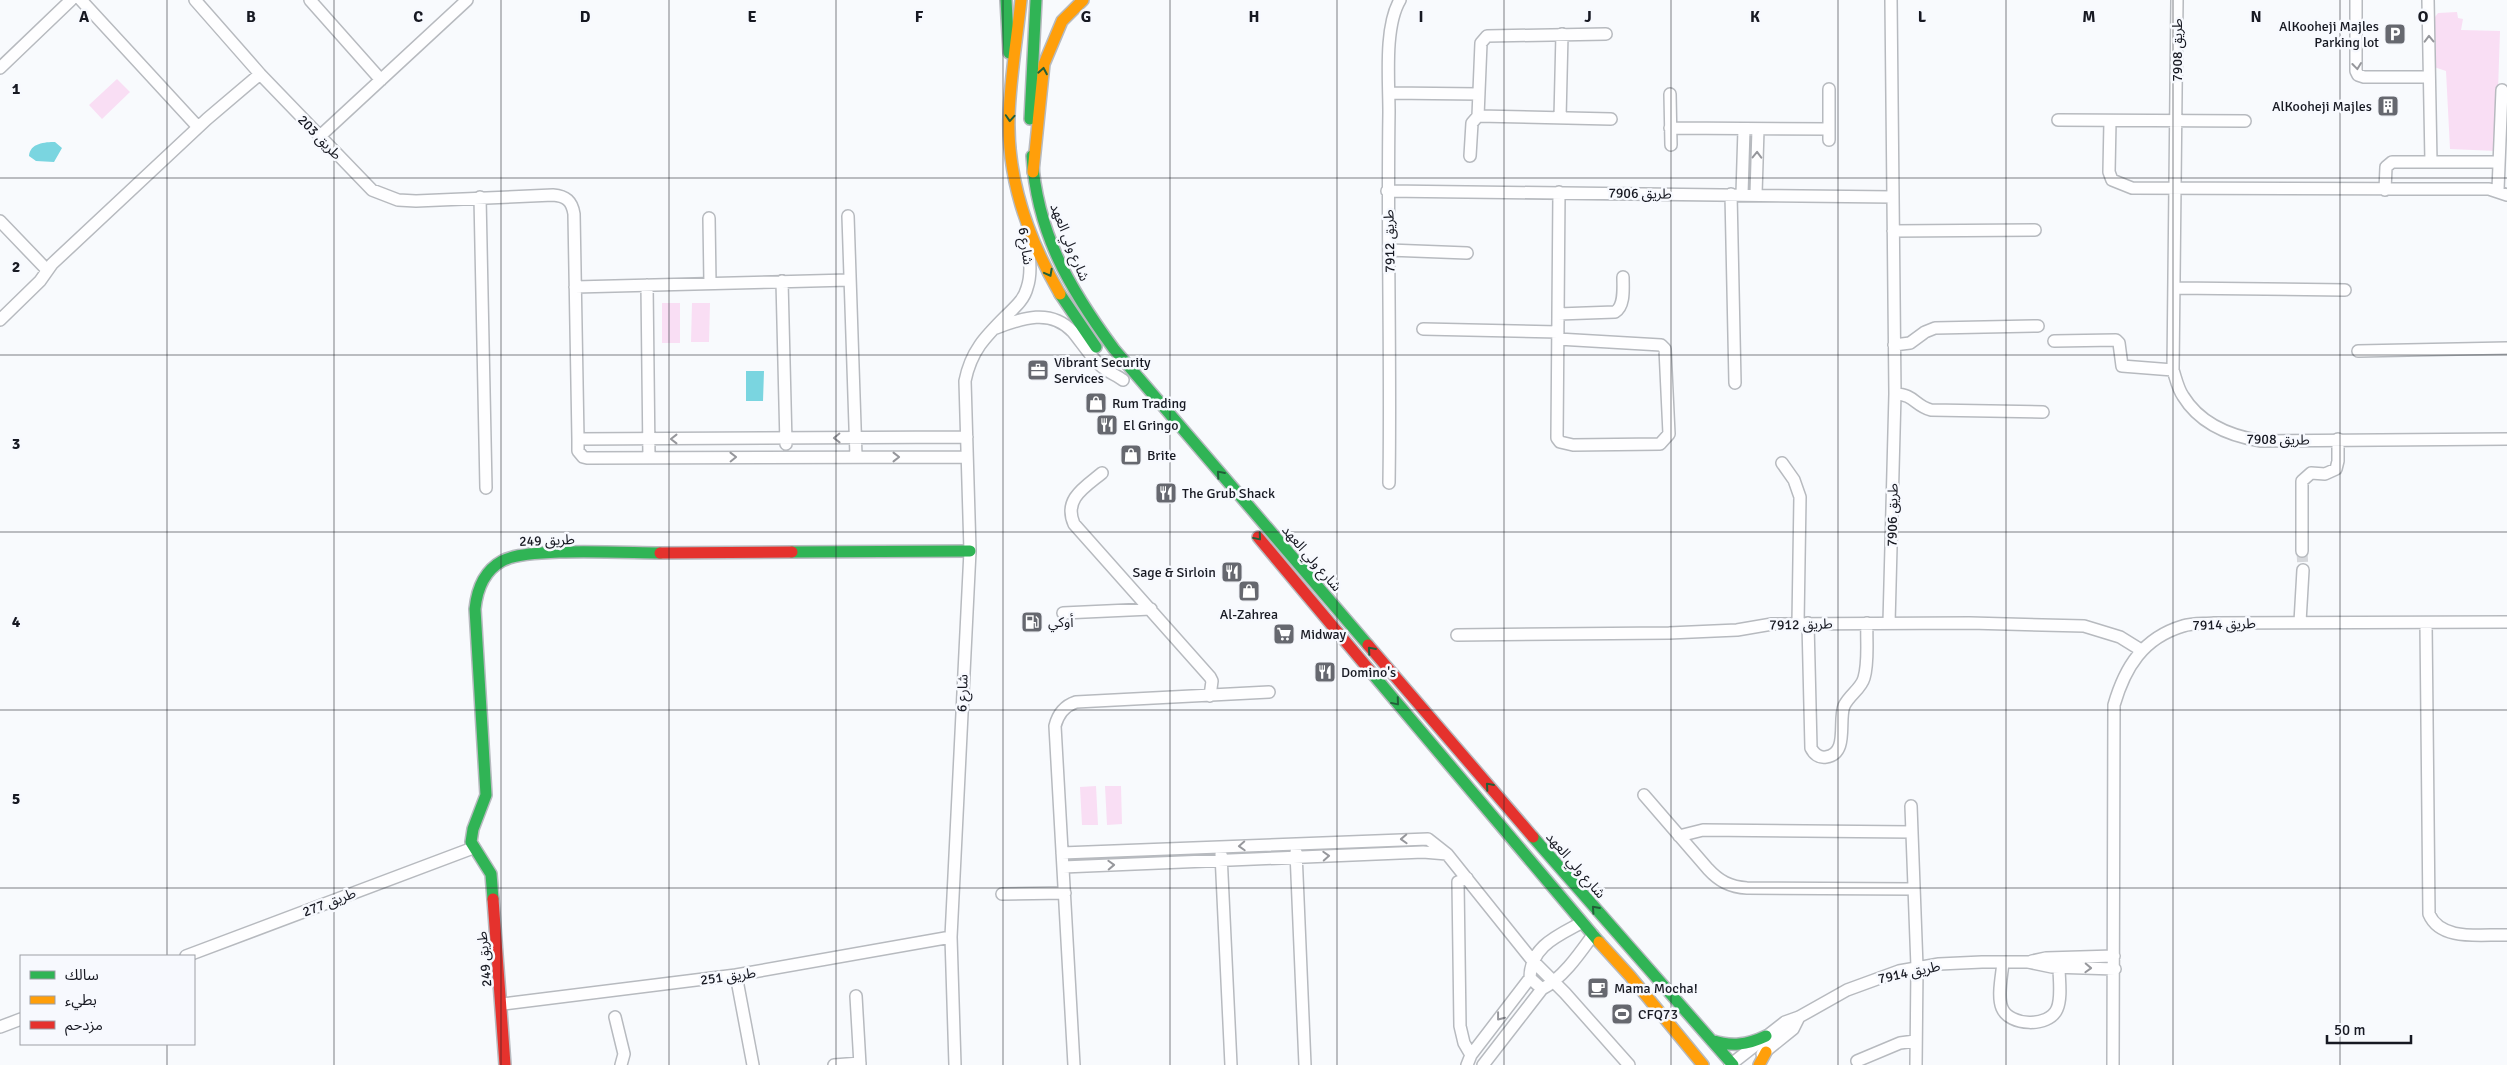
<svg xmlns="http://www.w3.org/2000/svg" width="2507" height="1065" font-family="Signika,'Noto Sans Arabic',sans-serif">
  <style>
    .green { fill: #f9def4 }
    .water { fill: #7ad5e0 }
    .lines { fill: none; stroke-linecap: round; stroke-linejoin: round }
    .street-tunnel { stroke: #d6d8dc; stroke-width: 11; stroke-dasharray: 11 5.5; stroke-linecap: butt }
    .street-casing { stroke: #b7babf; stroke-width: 14 }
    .fast-casing { stroke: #b7babf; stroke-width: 14 }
    .slow-casing { stroke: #b7babf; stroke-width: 14 }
    .jam-casing { stroke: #b7babf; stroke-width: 14 }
    .street { stroke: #fefeff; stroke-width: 11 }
    .fast { stroke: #30b455; stroke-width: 11 }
    .slow { stroke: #ff9f0a; stroke-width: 11 }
    .jam { stroke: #e5322d; stroke-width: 11 }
    .oneway { stroke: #96979c }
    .oneway2 { stroke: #225f39 }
    .grid { fill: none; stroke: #171922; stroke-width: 1; stroke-opacity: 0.55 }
    .labels { text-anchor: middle; stroke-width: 5; stroke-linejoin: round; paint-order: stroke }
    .poi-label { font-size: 14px; fill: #171922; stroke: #f7f9fe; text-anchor: start }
    .street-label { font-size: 14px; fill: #171922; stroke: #f7f9fe }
    .grid-label { font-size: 16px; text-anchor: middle; font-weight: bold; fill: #171922; stroke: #f7f9fe; stroke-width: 5; stroke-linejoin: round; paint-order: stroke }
  </style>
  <rect width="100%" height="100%" fill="#f8fafd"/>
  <path class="green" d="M 2457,12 L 2458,18 L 2463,19 L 2461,30 L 2500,31 L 2496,151 L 2450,149 L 2446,71 L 2434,67 L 2435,17 L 2438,13 Z
    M 117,79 L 130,92 L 102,119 L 89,105 Z
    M 662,303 L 680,303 L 680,343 L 662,343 Z
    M 692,303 L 710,303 L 709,342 L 691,342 Z
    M 1096,786 L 1098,825 L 1082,825 L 1080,787 Z
    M 1105,786 L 1121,786 L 1122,824 L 1107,825 Z"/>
  <path class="water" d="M 55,142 L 62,148 L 54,162 L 36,161 L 29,156 C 30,143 45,142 55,142 Z
    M 746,371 L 764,371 L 763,401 L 746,401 Z"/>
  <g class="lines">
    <path class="street-tunnel" d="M 2302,551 L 2303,570"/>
    <g class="street-casing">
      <path id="street" d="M 81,0 L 198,127
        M 195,0 L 260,74 L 372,190 L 398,200 L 416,201 L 553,195 C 566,196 572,201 574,214 L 578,439
        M 310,0 L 381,80
        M 2177,0 L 2173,370 C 2176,379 2178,389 2183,396 C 2200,424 2230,436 2261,441 L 2507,439
        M 2356,0 L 2356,71 L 2358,75 L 2364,77 L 2429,77
        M 2428,0 L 2431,162
        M 0,68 L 71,0
        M 1389,93 L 1479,94
        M 1670,94 L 1671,145
        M 1478,116 L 1481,43 L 1487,36 L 1606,34
        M 1560,118 L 1562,34
        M 2058,120 L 2245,121
        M 2110,121 L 2109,172 L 2112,180 L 2132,188 L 2489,189 L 2507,195
        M 1670,128 L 1829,129
        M 319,137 L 467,0
        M 1829,140 L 1829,89
        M 1470,156 L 1472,123 L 1478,116 L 1611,119
        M 2385,190 L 2386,167 L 2392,162 L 2499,162
        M 2498,190 L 2502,90
        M 1387,191 L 1893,197
        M 1731,194 L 1735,383
        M 1742,194 L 1744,129
        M 1756,194 L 1758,129
        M 480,197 L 486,488
        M 848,216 L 856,456
        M 709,218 L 710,283
        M 0,221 L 47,270
        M 1893,231 L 2035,230
        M 1389,250 L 1467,253
        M 782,281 L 786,444
        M 647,285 L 649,458
        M 575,287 L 849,280
        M 2175,288 L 2345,290
        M 1558,314 L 1615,312 C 1625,306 1623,288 1623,277
        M 0,320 L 40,281 L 52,264 L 207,119 L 260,74
        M 996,328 C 1022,318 1051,308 1073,332 C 1082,343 1090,356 1100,365 C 1106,371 1116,375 1123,380
        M 1423,329 L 1558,332
        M 1558,339 L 1661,345 L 1665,349 L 1669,434 L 1660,444 L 1573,445 L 1560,442 L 1557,438 L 1559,192
        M 2054,341 L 2116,340 L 2119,343 L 2122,366 L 2173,370
        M 1894,345 L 1910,343 L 1925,332 L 1935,328 L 2038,326
        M 2358,351 L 2507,348
        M 1895,394 C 1914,394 1915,406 1931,410 L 2043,412
        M 967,437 L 578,439 L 578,451 L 583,457 L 587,458 L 967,457
        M 1782,463 L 1794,480 L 1800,497 L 1798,623
        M 1102,473 C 1085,487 1063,499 1074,524 L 1210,677 L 1212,681 L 1210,696
        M 1389,483 C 1391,360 1387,236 1389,112 C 1389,80 1384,27 1400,0
        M 2302,551 L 2302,481 L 2311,473 L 2325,474 L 2336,469 L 2338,461 L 2338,439
        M 1063,613 L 1151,609
        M 2300,622 L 2303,570
        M 1808,623 L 1811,748 C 1814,754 1819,758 1826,757 C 1849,754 1838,721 1844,706 C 1849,695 1861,689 1864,678 C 1869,661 1866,641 1867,623
        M 1889,623 L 1895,394 L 1891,0
        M 2426,623 L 2429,914 C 2441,942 2482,934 2507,935
        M 1457,635 L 1669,633 L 1737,630 L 1772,624 L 1970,623 L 2084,626 L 2120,637 L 2141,650
        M 1644,795 L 1708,869 C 1719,881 1730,887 1747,888 L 1914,889
        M 1911,806 L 1917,967 L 1916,1065
        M 1679,836 L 1703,830 L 1912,832
        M 1296,852 L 1305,1065
        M 1062,853 L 1428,839 L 1447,854 L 1532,960 L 1565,993 L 1629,1065
        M 1221,854 L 1231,1065
        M 1063,867 L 1423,852 L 1447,854
        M 1467,878 L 1458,882 L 1460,1026 L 1464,1043 L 1471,1055
        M 1002,894 L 1065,893
        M 1581,923 C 1557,936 1530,947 1530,978 L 1542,989 C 1563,978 1580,953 1593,935
        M 186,956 L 473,848
        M 2032,961 L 2046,958 L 2114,956
        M 2003,962 C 2002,975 1997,996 2002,1008 C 2009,1026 2049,1028 2057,1009 C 2062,998 2059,979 2059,967
        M 736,975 L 753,1065
        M 856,996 L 860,1065
        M 503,1004 L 736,975 L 951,937
        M 615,1017 L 624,1054 L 621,1065
        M 0,1027 L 21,1019
        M 1762,1054 L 1793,1029 L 1799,1017
        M 1857,1061 L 1900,1043 L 1915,1041
        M 834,1065 L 860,1063
        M 955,1065 L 951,937 L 970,551 L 965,381 C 971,351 985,337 1006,316 C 1014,308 1024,300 1027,288 C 1032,274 1030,257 1027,242
        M 1074,1065 L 1055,726 C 1058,714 1064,706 1076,702 L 1269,692
        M 1467,1065 L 1471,1055 L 1530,978
        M 1483,1065 L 1542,989
        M 1730,1065 L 1785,1022 L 1799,1017 L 1847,990 L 1899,971 L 1939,964 L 1982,962 L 2028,962 L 2052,967 L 2115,969
        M 2113,1065 L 2114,705 C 2125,667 2143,638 2183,626 C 2192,623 2204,624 2214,623 L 2507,622"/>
    </g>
    <g class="fast-casing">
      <path id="fast" d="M 1006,0 L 1009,53
        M 1030,119 L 1036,0
        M 1032,156 C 1037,233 1069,288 1114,349 L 1368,645
        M 1060,294 L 1096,347
        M 792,552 L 970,551
        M 1371,672 L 1599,942
        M 1533,837 L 1733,1065
        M 493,899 L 491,874 L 471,842 L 473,829 L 486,795 L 475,609 C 477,589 484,571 502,561 C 527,547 626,553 660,553
        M 1711,1040 C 1731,1047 1747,1045 1766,1036"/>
    </g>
    <g class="slow-casing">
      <path id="slow" d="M 1021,0 C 1017,39 1010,78 1009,117 C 1007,180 1029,240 1060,294
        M 1033,172 L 1044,64 L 1062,21 L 1083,0
        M 1599,942 L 1630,976 L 1703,1065
        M 1759,1065 L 1766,1052"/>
    </g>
    <g class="jam-casing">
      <path id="jam" d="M 1258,537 L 1371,672
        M 660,553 L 792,552
        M 1368,645 L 1533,837
        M 493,899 L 505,1065"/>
    </g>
    <use href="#street" class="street"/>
    <use href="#fast" class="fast"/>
    <use href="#slow" class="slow"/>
    <use href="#jam" class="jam"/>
  </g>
  <defs><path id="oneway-chevron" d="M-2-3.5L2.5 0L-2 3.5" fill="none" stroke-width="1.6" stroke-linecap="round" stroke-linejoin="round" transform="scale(1.25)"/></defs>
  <g class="oneway">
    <use href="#oneway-chevron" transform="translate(2429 39) rotate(-91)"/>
    <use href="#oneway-chevron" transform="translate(2357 66) rotate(83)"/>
    <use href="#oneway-chevron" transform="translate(1757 155) rotate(-89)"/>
    <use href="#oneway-chevron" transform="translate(837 438) rotate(179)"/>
    <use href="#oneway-chevron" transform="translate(674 439) rotate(-180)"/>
    <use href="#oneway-chevron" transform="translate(733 457) rotate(-1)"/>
    <use href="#oneway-chevron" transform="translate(896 457)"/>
    <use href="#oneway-chevron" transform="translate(1404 839) rotate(178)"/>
    <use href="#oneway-chevron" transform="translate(1242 846) rotate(177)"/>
    <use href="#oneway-chevron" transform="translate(1326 856) rotate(-3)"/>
    <use href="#oneway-chevron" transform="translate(1111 865) rotate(-2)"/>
    <use href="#oneway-chevron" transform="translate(2088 968) rotate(2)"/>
    <use href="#oneway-chevron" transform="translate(1500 1017) rotate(128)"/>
  </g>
  <g class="oneway2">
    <use href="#oneway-chevron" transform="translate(1043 71) rotate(-80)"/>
    <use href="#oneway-chevron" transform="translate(1010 118) rotate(94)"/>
    <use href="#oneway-chevron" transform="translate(1049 273) rotate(62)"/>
    <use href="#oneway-chevron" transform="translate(1220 474) rotate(-131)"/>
    <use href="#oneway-chevron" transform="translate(1258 537) rotate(50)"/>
    <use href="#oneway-chevron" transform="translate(1371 650) rotate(-131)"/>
    <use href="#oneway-chevron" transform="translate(1396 702) rotate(50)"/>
    <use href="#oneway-chevron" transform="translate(1489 786) rotate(-131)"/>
    <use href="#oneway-chevron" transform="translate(1595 909) rotate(-132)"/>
  </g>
  <path class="grid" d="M 167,0 L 167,956M 334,0 L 334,1065M 501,0 L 501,1065M 669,0 L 669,1065M 836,0 L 836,1065M 1003,0 L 1003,1065M 1170,0 L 1170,1065M 1337,0 L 1337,1065M 1504,0 L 1504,1065M 1671,0 L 1671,1065M 1838,0 L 1838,1065M 2006,0 L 2006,1065M 2173,0 L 2173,1065M 2340,0 L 2340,1065M 0,178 L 2507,178M 0,355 L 2507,355M 0,532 L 2507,532M 0,710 L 2507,710M 0,888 L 2507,888M 167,1044 L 167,1065"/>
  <defs>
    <g id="parking-square" transform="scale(1.125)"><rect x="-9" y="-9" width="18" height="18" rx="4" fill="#66686f" stroke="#f7f9fe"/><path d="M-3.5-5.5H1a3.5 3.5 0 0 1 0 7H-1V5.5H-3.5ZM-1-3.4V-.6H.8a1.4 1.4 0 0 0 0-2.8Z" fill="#fff"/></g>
    <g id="building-square" transform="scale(1.125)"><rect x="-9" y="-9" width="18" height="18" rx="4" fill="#66686f" stroke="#f7f9fe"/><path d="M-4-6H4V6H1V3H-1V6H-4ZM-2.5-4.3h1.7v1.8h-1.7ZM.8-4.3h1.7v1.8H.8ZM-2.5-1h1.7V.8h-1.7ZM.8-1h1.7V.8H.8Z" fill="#fff"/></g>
    <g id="office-square" transform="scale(1.125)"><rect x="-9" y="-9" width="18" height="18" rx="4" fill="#66686f" stroke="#f7f9fe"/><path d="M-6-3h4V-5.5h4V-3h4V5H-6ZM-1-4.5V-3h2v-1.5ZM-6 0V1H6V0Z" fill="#fff"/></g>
    <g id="shop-square" transform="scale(1.125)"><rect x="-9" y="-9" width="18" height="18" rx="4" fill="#66686f" stroke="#f7f9fe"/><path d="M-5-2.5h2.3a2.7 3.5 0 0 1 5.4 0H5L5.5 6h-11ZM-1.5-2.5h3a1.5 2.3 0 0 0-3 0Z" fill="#fff"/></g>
    <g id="restaurant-square" transform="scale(1.125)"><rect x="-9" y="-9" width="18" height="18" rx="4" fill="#66686f" stroke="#f7f9fe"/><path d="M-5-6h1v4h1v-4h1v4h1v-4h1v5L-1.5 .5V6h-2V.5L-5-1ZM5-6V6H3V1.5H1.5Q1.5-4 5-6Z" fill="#fff"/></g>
    <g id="fuel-square" transform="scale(1.125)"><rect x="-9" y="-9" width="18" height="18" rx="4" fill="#66686f" stroke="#f7f9fe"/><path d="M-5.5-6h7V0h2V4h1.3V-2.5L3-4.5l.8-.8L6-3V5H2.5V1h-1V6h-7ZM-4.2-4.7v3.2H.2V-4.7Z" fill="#fff"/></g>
    <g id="supermarket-square" transform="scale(1.125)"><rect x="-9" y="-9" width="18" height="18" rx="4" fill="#66686f" stroke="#f7f9fe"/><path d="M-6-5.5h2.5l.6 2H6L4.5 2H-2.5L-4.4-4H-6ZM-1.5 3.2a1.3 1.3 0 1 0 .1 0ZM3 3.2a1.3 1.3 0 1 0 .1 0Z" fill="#fff"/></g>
    <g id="cafe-square" transform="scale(1.125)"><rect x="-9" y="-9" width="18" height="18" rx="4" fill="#66686f" stroke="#f7f9fe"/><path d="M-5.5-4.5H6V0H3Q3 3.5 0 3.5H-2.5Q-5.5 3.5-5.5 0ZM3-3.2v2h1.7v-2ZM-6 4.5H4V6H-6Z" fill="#fff"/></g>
    <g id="stadium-square" transform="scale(1.125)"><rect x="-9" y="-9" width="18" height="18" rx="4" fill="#66686f" stroke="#f7f9fe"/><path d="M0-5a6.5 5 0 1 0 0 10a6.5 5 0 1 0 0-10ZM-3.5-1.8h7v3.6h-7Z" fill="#fff"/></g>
  </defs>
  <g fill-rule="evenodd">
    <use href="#parking-square" x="2395" y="34"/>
    <use href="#building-square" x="2388" y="106"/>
    <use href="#office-square" x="1038" y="370"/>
    <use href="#shop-square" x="1096" y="403"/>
    <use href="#restaurant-square" x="1107" y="425"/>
    <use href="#shop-square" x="1131" y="455"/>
    <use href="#restaurant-square" x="1166" y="493"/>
    <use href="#restaurant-square" x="1232" y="572"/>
    <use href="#shop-square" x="1249" y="591"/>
    <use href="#fuel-square" x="1032" y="622"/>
    <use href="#supermarket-square" x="1284" y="634"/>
    <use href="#restaurant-square" x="1325" y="672"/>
    <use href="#cafe-square" x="1598" y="988"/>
    <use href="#stadium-square" x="1622" y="1014"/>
  </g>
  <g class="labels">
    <g class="poi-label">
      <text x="2379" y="31" text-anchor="end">AlKooheji Majles<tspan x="2379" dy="16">Parking lot</tspan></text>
      <text x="2372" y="111" text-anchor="end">AlKooheji Majles</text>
      <text x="1054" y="367">Vibrant Security<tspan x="1054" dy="16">Services</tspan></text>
      <text x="1112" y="408">Rum Trading</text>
      <text x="1123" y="430">El Gringo</text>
      <text x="1147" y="460">Brite</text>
      <text x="1182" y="498">The Grub Shack</text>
      <text x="1216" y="577" text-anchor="end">Sage &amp; Sirloin</text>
      <text x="1249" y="619" text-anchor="middle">Al-Zahrea</text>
      <text x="1048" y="627">أوكي</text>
      <text x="1300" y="639">Midway</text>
      <text x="1341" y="677">Domino's</text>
      <text x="1614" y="993">Mama Mocha!</text>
      <text x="1638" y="1019">CFQ73</text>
    </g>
    <g class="street-label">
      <text transform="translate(2177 50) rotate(-90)" y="5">طريق 7908</text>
      <text transform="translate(320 137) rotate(46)" y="5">طريق 203</text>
      <text transform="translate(1640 193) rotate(1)" y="5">طريق 7906</text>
      <text transform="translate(1389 241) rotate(-91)" y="5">طريق 7912</text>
      <text transform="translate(1070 242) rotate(68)" y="5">شارع ولي العهد</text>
      <text transform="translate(1026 246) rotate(82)" y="5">شارع 6</text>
      <text transform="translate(2278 439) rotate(1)" y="5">طريق 7908</text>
      <text transform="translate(1892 515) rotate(-89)" y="5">طريق 7906</text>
      <text transform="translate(547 540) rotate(-2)" y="5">طريق 249</text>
      <text transform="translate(1312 558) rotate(49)" y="5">شارع ولي العهد</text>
      <text transform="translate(1801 624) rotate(-1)" y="5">طريق 7912</text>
      <text transform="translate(2224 624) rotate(-2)" y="5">طريق 7914</text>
      <text transform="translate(962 693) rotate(-88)" y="5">شارع 6</text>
      <text transform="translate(1576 865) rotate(49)" y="5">شارع ولي العهد</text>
      <text transform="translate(329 902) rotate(-21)" y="5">طريق 277</text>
      <text transform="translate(484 959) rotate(-95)" y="5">طريق 249</text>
      <text transform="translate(1909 972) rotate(-12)" y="5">طريق 7914</text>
      <text transform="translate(728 976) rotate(-8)" y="5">طريق 251</text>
    </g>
  </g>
  <g class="grid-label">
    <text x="84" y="22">A</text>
    <text x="251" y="22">B</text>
    <text x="418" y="22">C</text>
    <text x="585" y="22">D</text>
    <text x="752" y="22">E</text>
    <text x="919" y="22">F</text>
    <text x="1086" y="22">G</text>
    <text x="1254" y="22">H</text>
    <text x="1421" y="22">I</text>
    <text x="1588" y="22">J</text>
    <text x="1755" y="22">K</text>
    <text x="1922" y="22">L</text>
    <text x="2089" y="22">M</text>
    <text x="2256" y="22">N</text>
    <text x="2423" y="22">O</text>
    <text x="16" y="94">1</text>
    <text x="16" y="272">2</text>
    <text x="16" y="449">3</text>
    <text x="16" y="627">4</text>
    <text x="16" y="804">5</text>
  </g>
  <rect x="20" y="955" width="175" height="90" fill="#f7f9fe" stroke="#9d9fa6"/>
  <rect x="30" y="971" width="25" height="8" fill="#30b455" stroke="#9d9fa6"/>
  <text x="65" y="980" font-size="15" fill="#171922">سالك</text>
  <rect x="30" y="996" width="25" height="8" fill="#ff9f0a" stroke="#9d9fa6"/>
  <text x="65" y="1005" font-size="15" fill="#171922">بطيء</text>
  <rect x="30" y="1021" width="25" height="8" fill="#e5322d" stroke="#9d9fa6"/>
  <text x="65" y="1030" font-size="15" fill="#171922">مزدحم</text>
  <path d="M2327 1035v8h84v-8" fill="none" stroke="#171922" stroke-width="2.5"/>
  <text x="2334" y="1035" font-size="15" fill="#171922" stroke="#f7f9fe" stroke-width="4" paint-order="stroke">50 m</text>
</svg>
